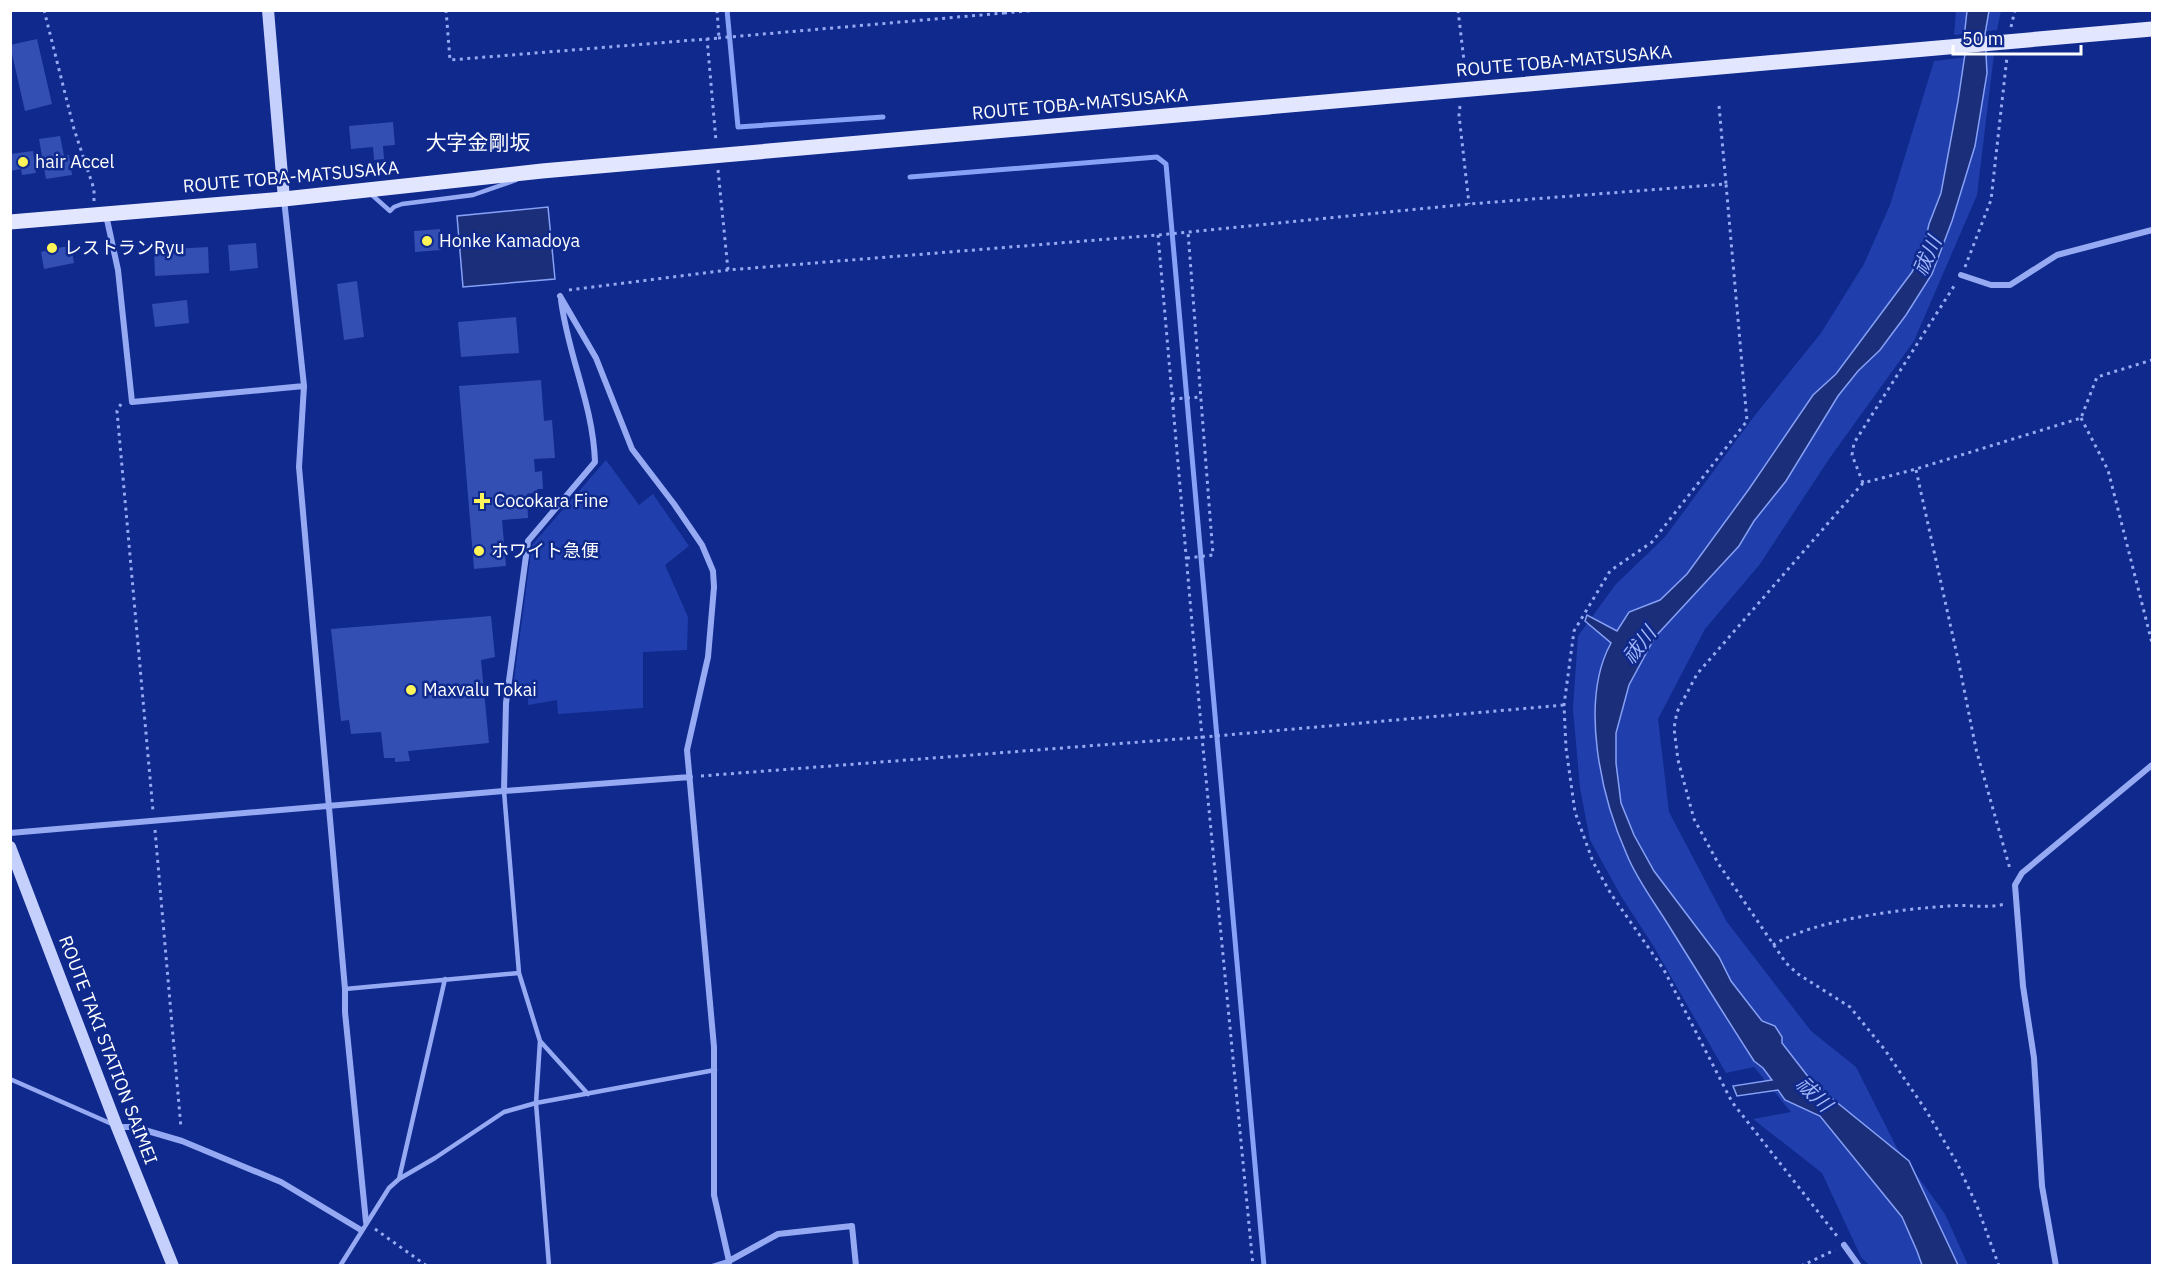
<svg xmlns="http://www.w3.org/2000/svg" width="2163" height="1276" font-family="'IBM Plex Sans','Noto Sans JP',sans-serif">
  <style>
    .green { fill: #213fac }
    .water { fill: #1b2e7a; stroke: #87a1f6; stroke-width: 1.5 }
    .lines { fill: none; stroke-linecap: round; stroke-linejoin: round }
    .stream { stroke: #87a1f6; stroke-width: 5 }
    .building { fill: #334fb4 }
    .path { stroke: #96aaf3; stroke-width: 3; stroke-dasharray: 3 4.5; stroke-linecap: butt }
    .lane { stroke: #96aaf3; stroke-width: 4.5 }
    .street { stroke: #96aaf3; stroke-width: 6 }
    .secondary { stroke: #c5d0fd; stroke-width: 12 }
    .primary { stroke: #e2e6ff; stroke-width: 15 }
    .poi-dot { fill: #fff558; stroke: #0f298c; stroke-width: 2 }
    .labels { text-anchor: middle; stroke-width: 5; stroke-linejoin: round; paint-order: stroke }
    .street-label { font-size: 18px; fill: #fff; stroke: #0f298c }
    .poi-label { font-size: 18px; fill: #fff; stroke: #0f298c; text-anchor: start }
    .water-label { font-size: 20px; font-style: italic; fill: #a2b6fa; stroke: #0f298c }
    .quarter-label { font-size: 21px; fill: #fff; stroke: #0f298c }
  </style>
  <rect width="100%" height="100%" fill="#0f298c"/>
  <path class="green" d="M 1956,11 L 2001,11 L 1997,30 L 1954,35 Z
    M 1994,54 L 1977,195 L 1914,341 L 1829,459 L 1760,564 L 1705,629 L 1658,719 L 1669,812 L 1727,922 L 1811,1031 L 1856,1067 L 1897,1148 L 1945,1214 L 1968,1265 L 1869,1265 L 1861,1257 L 1822,1173 L 1753,1119 L 1791,1112 L 1754,1067 L 1726,1073 L 1654,947 L 1621,896 L 1590,840 L 1580,788 L 1573,709 L 1578,636 L 1616,584 L 1665,537 L 1752,419 L 1821,333 L 1864,264 L 1890,205 L 1934,61 Z
    M 606,460 L 639,505 L 653,494 L 689,546 L 665,565 L 688,617 L 687,650 L 643,652 L 643,708 L 558,714 L 557,700 L 528,705 L 528,692 L 512,694 L 532,545 Z"/>
  <path class="water" d="M 1967,11 L 1989,11 L 1985,34 L 1987,73 L 1975,146 L 1952,221 L 1932,274 L 1906,315 L 1880,350 L 1858,371 L 1838,396 L 1786,481 L 1754,521 L 1739,546 L 1655,637 L 1629,685 L 1616,733 L 1616,763 L 1621,803 L 1634,835 L 1654,871 L 1719,957 L 1731,981 L 1762,1021 L 1775,1026 L 1782,1037 L 1782,1043 L 1813,1083 L 1909,1161 L 1958,1265 L 1922,1265 L 1917,1251 L 1902,1217 L 1820,1116 L 1785,1100 L 1778,1090 L 1737,1096 L 1733,1086 L 1772,1080 L 1763,1068 L 1754,1061 C 1725,1016 1697,971 1669,926 C 1655,903 1637,880 1627,855 C 1601,797 1579,701 1611,643 L 1585,621 L 1587,615 L 1617,631 L 1629,612 L 1660,600 L 1687,574 L 1749,489 L 1813,395 L 1836,374 L 1912,272 L 1923,250 L 1929,224 L 1941,193 L 1958,101 L 1965,54 L 1965,29 Z
    M 548,207 L 555,279 L 463,287 L 457,216 Z"/>
  <g class="lines">
    <path class="stream" d="M 727,10 L 738,127 L 883,117
      M 910,177 L 1157,157 L 1166,164 L 1264,1266"/>
  </g>
  <path class="building" d="M 37,39 L 52,104 L 25,111 L 10,45 Z
    M 393,122 L 395,145 L 383,146 L 384,159 L 374,160 L 373,147 L 351,149 L 349,126 Z
    M 60,136 L 64,156 L 69,155 L 72,175 L 46,179 L 39,139 Z
    M 33,151 L 36,173 L 22,175 L 21,169 L 10,171 L 10,154 Z
    M 440,229 L 441,250 L 415,252 L 414,231 Z
    M 256,243 L 258,268 L 230,271 L 228,245 Z
    M 56,244 L 57,248 L 71,246 L 74,263 L 44,269 L 41,252 L 48,250 L 47,246 Z
    M 208,247 L 209,273 L 155,276 L 154,250 Z
    M 357,281 L 364,337 L 344,340 L 337,284 Z
    M 187,300 L 189,323 L 155,327 L 152,304 Z
    M 516,317 L 519,353 L 461,357 L 458,322 Z
    M 541,380 L 544,421 L 552,420 L 555,458 L 534,459 L 535,472 L 542,471 L 543,489 L 537,489 L 538,492 L 527,494 L 528,518 L 502,520 L 506,566 L 474,569 L 459,386 Z
    M 491,616 L 495,657 L 481,660 L 489,743 L 408,751 L 410,761 L 395,762 L 395,758 L 384,758 L 381,732 L 351,734 L 349,720 L 341,721 L 331,629 Z"/>
  <g class="lines">
    <path class="path" d="M 44,10 L 74,129 L 94,189 L 94,201
      M 446,10 L 450,60 L 719,38 L 717,10
      M 1458,10 L 1464,61 L 1462,74
      M 1004,13 L 1037,10
      M 2011,27 L 2015,10
      M 707,38 L 716,141
      M 718,38 L 1004,13 L 1004,10
      M 1460,106 L 1459,115 L 1469,204
      M 1719,106 L 1726,184
      M 718,170 L 728,270
      M 1158,235 L 1202,737 L 1253,1266
      M 1965,267 L 1991,200 L 2007,57
      M 569,290 L 728,270 L 1158,235 L 1469,204 L 1726,184 L 1747,421 L 1652,542 L 1610,571 L 1574,631 L 1564,705 L 1566,748 L 1575,812 L 1593,862 L 1611,894 L 1664,970 L 1732,1102 L 1837,1236
      M 1172,399 L 1200,397
      M 121,404 L 117,411 L 153,811
      M 2081,418 L 2108,470 L 2152,643
      M 1916,470 L 1959,664 L 1976,749 L 2010,869
      M 1863,483 L 1852,455 L 1854,443 L 1956,283
      M 1187,558 L 1213,555 L 1188,232
      M 701,776 L 1204,737 L 1564,705
      M 155,830 L 181,1128
      M 1773,945 C 1813,920 1901,909 1949,906 C 1967,904 1987,909 2005,904
      M 375,1229 L 427,1266
      M 1801,1266 L 1835,1250
      M 1999,1266 L 1977,1206 L 1957,1163 L 1927,1112 L 1885,1050 L 1850,1007 L 1798,974 L 1786,963 L 1718,863 L 1694,819 L 1678,760 L 1674,728 L 1677,712 L 1697,674 L 1863,483 L 1916,469 L 2081,418 L 2097,377 L 2152,360"/>
    <path class="lane" d="M 372,195 L 390,211 L 394,207 L 402,204 L 473,195 L 516,180
      M 504,791 L 519,973 L 540,1041 L 588,1094
      M 345,989 L 519,973
      M 540,1041 L 536,1103 L 549,1266
      M 10,1079 L 112,1124
      M 399,1179 L 435,1158 L 504,1112 L 536,1103 L 715,1070
      M 340,1266 L 389,1188 L 399,1179 L 445,979
      M 713,1266 L 729,1261 L 730,1266"/>
    <path class="street" d="M 284,199 L 304,386 L 299,467 L 345,989 L 345,1012 L 366,1222
      M 106,215 L 118,270 L 132,402 L 304,386
      M 1961,275 L 1991,285 L 2010,285 L 2057,255 L 2152,230
      M 560,296 L 596,358 L 632,449 L 674,504 L 702,545 L 713,571 L 714,587 L 708,657 L 687,750 L 714,1047 L 714,1195 L 729,1261 L 778,1234 L 852,1226 L 856,1266
      M 504,791 L 506,703 L 528,541 L 595,462 C 593,404 568,356 561,300
      M 10,833 L 504,791 L 690,777
      M 117,1127 L 134,1127 L 182,1141 L 281,1182 L 361,1230
      M 1844,1245 L 1859,1266
      M 2056,1266 L 2042,1186 L 2034,1058 L 2023,986 L 2015,885 L 2022,873 L 2152,765"/>
    <path class="secondary" d="M 268,10 L 284,199
      M 10,847 L 117,1127 L 173,1266"/>
    <path class="primary" d="M 10,222 L 284,199 L 542,171 L 2152,29"/>
  </g>
  <g class="poi-dot">
    <circle cx="23" cy="162" r="6"/>
    <circle cx="427" cy="241" r="6"/>
    <circle cx="52" cy="248" r="6"/>
    <path d="M479 492h6v6h6v6h-6v6h-6v-6h-6v-6h6z"/>
    <circle cx="479" cy="551" r="6"/>
    <circle cx="411" cy="690" r="6"/>
  </g>
  <g class="labels">
    <g class="street-label">
      <text transform="translate(1564 61) rotate(-5)" y="6">ROUTE TOBA-MATSUSAKA</text>
      <text transform="translate(1080 104) rotate(-5)" y="6">ROUTE TOBA-MATSUSAKA</text>
      <text transform="translate(291 177) rotate(-5)" y="6">ROUTE TOBA-MATSUSAKA</text>
      <text transform="translate(108 1050) rotate(69)" y="6">ROUTE TAKI STATION SAIMEI</text>
    </g>
    <g class="poi-label">
      <text x="35" y="168">hair Accel</text>
      <text x="439" y="247">Honke Kamadoya</text>
      <text x="64" y="254">レストランRyu</text>
      <text x="494" y="507">Cocokara Fine</text>
      <text x="491" y="557">ホワイト急便</text>
      <text x="423" y="696">Maxvalu Tokai</text>
    </g>
    <g class="water-label">
      <text transform="translate(1927 256) rotate(-66)" y="7">祓川</text>
      <text transform="translate(1639 645) rotate(-52)" y="7">祓川</text>
      <text transform="translate(1814 1094) rotate(44)" y="7">祓川</text>
    </g>
    <g class="quarter-label">
      <text x="478" y="150">大字金剛坂</text>
    </g>
  </g>
  <rect width="2163" height="1276" fill="none" stroke="#ffffff" stroke-width="24"/>
  <path d="M1953 45v9h128v-9" fill="none" stroke="#ffffff" stroke-width="3"/>
  <text x="1962" y="45" font-size="18" fill="#ffffff" stroke="#0f298c" stroke-width="4.5" paint-order="stroke">50 m</text>
</svg>
